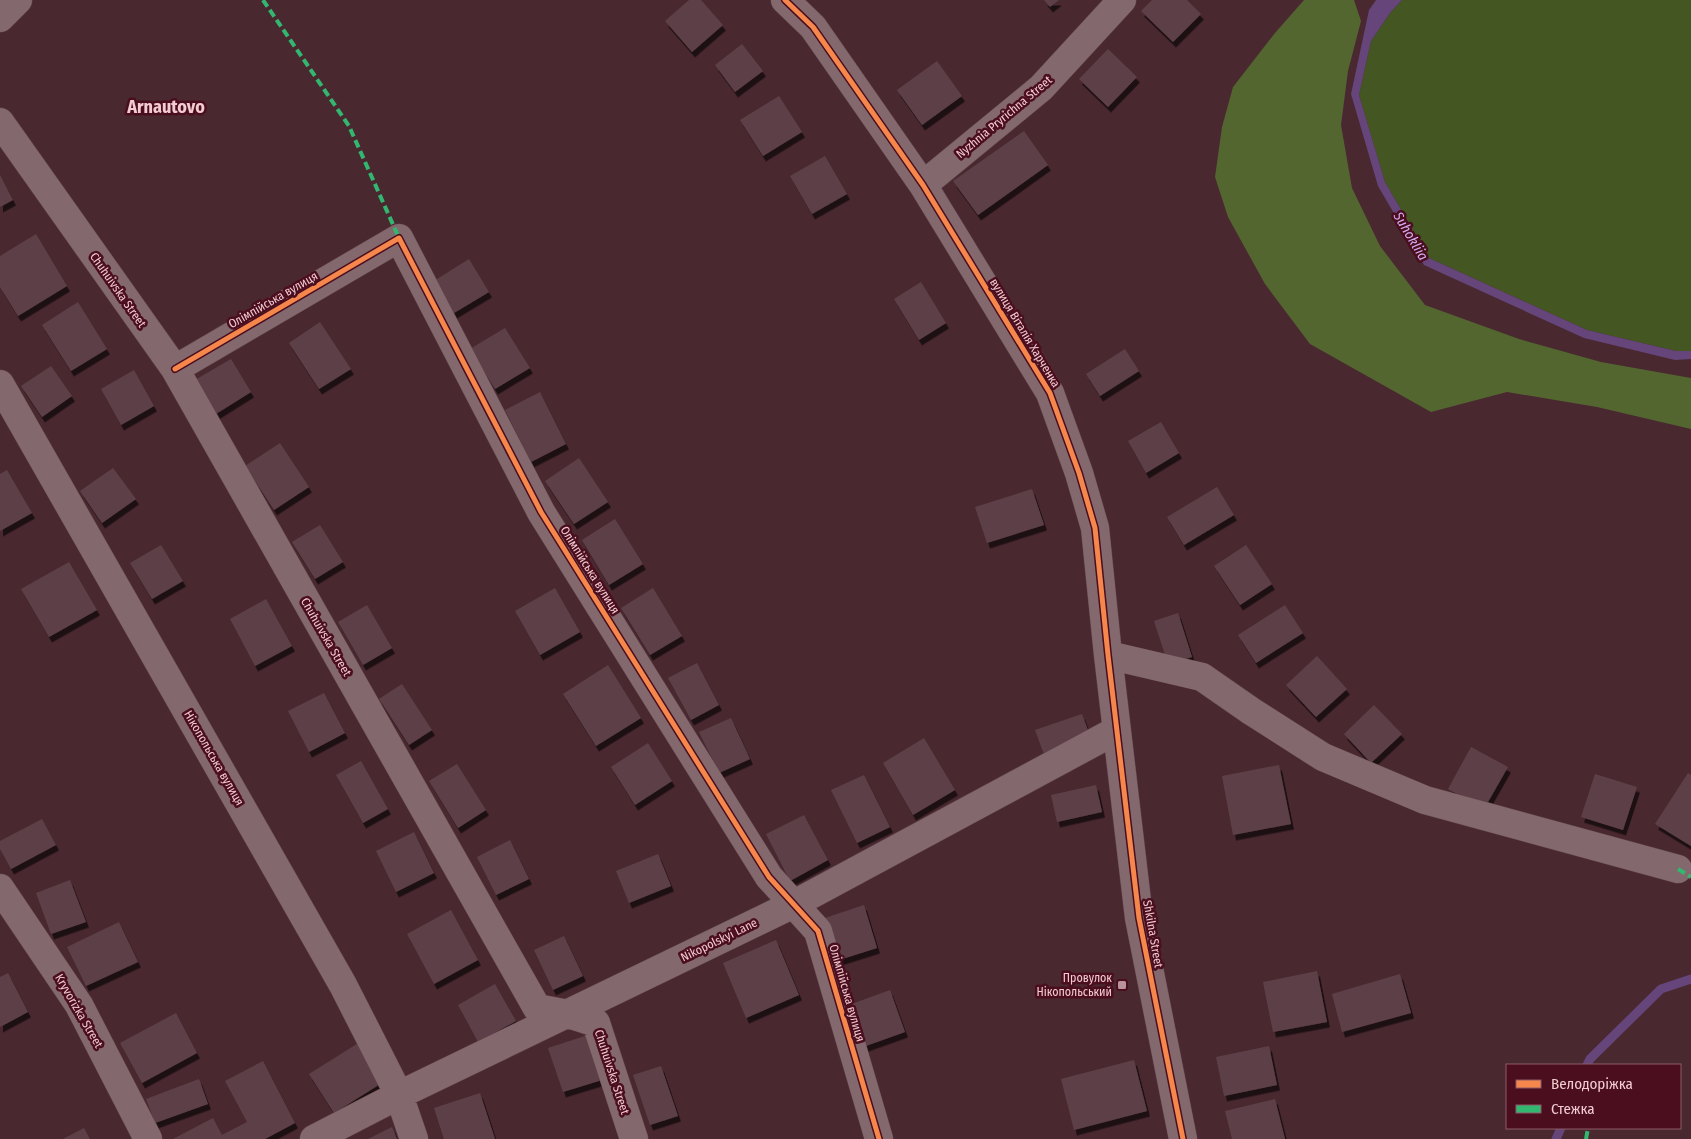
<svg xmlns="http://www.w3.org/2000/svg" width="1691" height="1139" font-family="'Fira Sans Condensed',sans-serif">
  <style>
    .green { fill: #445621 }
    .forest { fill: #536630 }
    .water { fill: #65457a }
    .lines { fill: none; stroke-linecap: round; stroke-linejoin: round }
    .stream { stroke: #65457a; stroke-width: 9 }
    .building { fill: #5d4147; filter: url(#shadow) }
    .minor-casing { stroke: #63464d; stroke-width: 29 }
    .minor { stroke: #83696d; stroke-width: 28 }
    .quiet { stroke: #33b770; stroke-width: 4; stroke-dasharray: 8 4; stroke-linecap: butt }
    .cycleway-casing { stroke: #4b0e1f; stroke-width: 8 }
    .cycleway { stroke: #f5874c; stroke-width: 5 }
    .poi-dot { fill: #b89399; stroke: #4b0e1f; stroke-width: 2 }
    .labels { text-anchor: middle; stroke-width: 5; stroke-linejoin: round; paint-order: stroke }
    .street-label { font-size: 12px; fill: #f3ccd1; stroke: #4b0e1f }
    .poi-label { font-size: 12px; fill: #f3ccd1; stroke: #4b0e1f; text-anchor: end }
    .water-label { font-size: 14px; font-style: italic; fill: #d5b0f5; stroke: #4b0e1f }
    .district-label { font-size: 18px; font-weight: bold; fill: #f3ccd1; stroke: #4b0e1f }
  </style>
  <defs>
    <filter id="shadow"><feDropShadow dx="3" dy="5.5" stdDeviation="0" flood-color="#0009"/></filter>
  </defs>
  <rect width="100%" height="100%" fill="#492830"/>
  <path class="green" d="M 1402,0 L 1691,0 L 1691,351 L 1676,351 L 1587,330 L 1429,258 L 1385,182 L 1359,95 L 1371,41 L 1390,13 Z"/>
  <path class="forest" d="M 1304,0 L 1354,0 L 1361,21 L 1348,71 L 1341,125 L 1352,188 L 1380,246 L 1425,305 L 1519,339 L 1601,362 L 1691,378 L 1691,429 L 1597,407 L 1507,392 L 1431,412 L 1310,344 L 1265,284 L 1228,217 L 1215,177 L 1222,127 L 1233,87 L 1275,33 Z"/>
  <path class="water" d="M 1376,0 L 1402,0 L 1390,13 L 1371,41 L 1359,95 L 1385,182 L 1429,258 L 1587,330 L 1676,351 L 1691,351 L 1691,359 L 1675,360 L 1584,338 L 1424,265 L 1378,186 L 1351,94 L 1369,10 Z"/>
  <g class="lines">
    <path class="stream" d="M 1587,1065 L 1590,1059 L 1661,989 L 1691,979
      M 1556,1139 L 1561,1128"/>
  </g>
  <path class="building" d="M 689,0 L 701,0 L 723,25 L 692,52 L 665,21 Z
    M 1044,0 L 1059,0 L 1050,7 Z
    M 1152,0 L 1187,0 L 1201,14 L 1173,42 L 1141,11 Z
    M 742,44 L 763,71 L 735,92 L 715,65 Z
    M 1108,49 L 1137,77 L 1108,107 L 1079,79 Z
    M 937,61 L 962,96 L 922,125 L 897,90 Z
    M 779,96 L 802,132 L 763,156 L 740,120 Z
    M 1024,131 L 1048,165 L 978,215 L 953,181 Z
    M 825,156 L 847,194 L 812,214 L 790,176 Z
    M 0,175 L 13,200 L 0,207 Z
    M 36,234 L 67,286 L 18,316 L 0,287 L 0,256 Z
    M 469,259 L 489,292 L 454,313 L 434,281 Z
    M 921,282 L 946,323 L 919,340 L 894,299 Z
    M 78,302 L 107,349 L 71,371 L 42,325 Z
    M 320,322 L 351,369 L 319,389 L 289,343 Z
    M 505,328 L 530,368 L 495,389 L 470,349 Z
    M 1125,349 L 1139,371 L 1100,396 L 1086,374 Z
    M 231,359 L 251,392 L 216,414 L 195,380 Z
    M 51,366 L 72,396 L 42,417 L 21,386 Z
    M 134,370 L 154,406 L 121,425 L 101,389 Z
    M 540,392 L 566,444 L 531,462 L 505,410 Z
    M 1161,422 L 1179,453 L 1146,473 L 1128,441 Z
    M 280,443 L 309,487 L 274,510 L 245,466 Z
    M 579,458 L 608,502 L 574,524 L 545,481 Z
    M 113,468 L 136,499 L 102,523 L 80,491 Z
    M 7,470 L 32,513 L 0,531 L 0,474 Z
    M 1217,487 L 1234,515 L 1184,545 L 1167,517 Z
    M 1032,489 L 1044,525 L 987,543 L 975,507 Z
    M 615,519 L 643,564 L 609,585 L 582,540 Z
    M 320,525 L 343,562 L 315,579 L 292,542 Z
    M 161,545 L 183,581 L 152,599 L 130,563 Z
    M 1246,545 L 1272,584 L 1240,605 L 1214,566 Z
    M 69,562 L 97,610 L 49,637 L 21,589 Z
    M 555,588 L 580,632 L 540,655 L 515,611 Z
    M 653,588 L 682,636 L 650,655 L 621,608 Z
    M 266,599 L 292,646 L 255,666 L 230,619 Z
    M 367,605 L 392,648 L 363,665 L 338,622 Z
    M 1285,605 L 1303,633 L 1256,663 L 1238,635 Z
    M 1178,613 L 1192,657 L 1168,664 L 1154,621 Z
    M 1317,656 L 1347,689 L 1316,717 L 1286,685 Z
    M 697,663 L 719,705 L 691,720 L 668,678 Z
    M 608,665 L 641,718 L 596,746 L 563,694 Z
    M 402,684 L 432,730 L 409,745 L 379,699 Z
    M 324,693 L 345,733 L 309,752 L 288,711 Z
    M 1374,705 L 1402,734 L 1371,763 L 1344,734 Z
    M 1082,714 L 1092,741 L 1045,757 L 1035,730 Z
    M 731,718 L 750,759 L 719,773 L 699,732 Z
    M 924,738 L 955,790 L 913,815 L 883,763 Z
    M 648,743 L 672,781 L 635,805 L 611,767 Z
    M 1471,747 L 1508,767 L 1484,809 L 1448,789 Z
    M 361,761 L 388,809 L 363,823 L 336,775 Z
    M 457,764 L 486,810 L 458,828 L 429,781 Z
    M 1279,765 L 1291,824 L 1233,835 L 1222,776 Z
    M 1688,773 L 1691,775 L 1691,846 L 1655,824 Z
    M 1595,774 L 1637,787 L 1623,830 L 1581,817 Z
    M 864,775 L 890,827 L 857,843 L 831,790 Z
    M 1096,785 L 1102,812 L 1057,822 L 1051,795 Z
    M 804,815 L 828,860 L 790,881 L 766,834 Z
    M 42,819 L 56,845 L 11,869 L 0,849 L 0,841 Z
    M 414,832 L 434,873 L 396,892 L 376,851 Z
    M 510,840 L 529,879 L 496,895 L 477,857 Z
    M 658,854 L 671,886 L 629,903 L 616,871 Z
    M 70,880 L 86,922 L 51,934 L 36,893 Z
    M 864,905 L 877,948 L 839,960 L 825,918 Z
    M 451,910 L 478,960 L 434,984 L 407,934 Z
    M 119,922 L 138,962 L 86,986 L 67,947 Z
    M 564,936 L 583,976 L 553,990 L 534,950 Z
    M 776,940 L 799,995 L 746,1018 L 723,963 Z
    M 1317,971 L 1327,1022 L 1273,1032 L 1263,982 Z
    M 8,973 L 28,1012 L 0,1027 L 0,977 Z
    M 1400,974 L 1411,1013 L 1342,1032 L 1332,994 Z
    M 495,984 L 516,1021 L 478,1042 L 458,1005 Z
    M 890,990 L 905,1032 L 863,1047 L 849,1005 Z
    M 176,1013 L 197,1053 L 142,1083 L 120,1043 Z
    M 588,1035 L 602,1080 L 563,1092 L 548,1048 Z
    M 360,1042 L 385,1081 L 334,1113 L 309,1074 Z
    M 1269,1046 L 1277,1085 L 1224,1096 L 1216,1057 Z
    M 1134,1060 L 1147,1111 L 1074,1130 L 1061,1079 Z
    M 263,1061 L 295,1123 L 265,1139 L 173,1139 L 213,1118 L 222,1135 L 247,1122 L 225,1081 Z
    M 661,1066 L 678,1116 L 650,1125 L 633,1075 Z
    M 199,1079 L 208,1104 L 155,1123 L 146,1099 Z
    M 480,1093 L 495,1139 L 444,1139 L 434,1108 Z
    M 1275,1099 L 1285,1139 L 1232,1139 L 1225,1111 Z
    M 392,1127 L 397,1139 L 368,1139 Z
    M 84,1128 L 90,1139 L 63,1139 Z"/>
  <g class="lines">
    <g class="minor-casing">
      <path id="minor" d="M 785,0 L 813,27 L 923,185 L 1050,393 L 1079,473 L 1095,528 L 1108,655 L 1139,918 L 1183,1139
        M 0,18 L 18,0
        M 0,122 L 175,369 L 537,1008 L 568,1014 L 596,1023 L 634,1139
        M 923,185 L 1041,88 L 1122,0
        M 175,369 L 399,238 L 541,512 L 769,877 L 818,931 L 879,1139
        M 0,384 L 343,985 L 399,1095 L 414,1139
        M 1108,655 L 1202,677 L 1251,711 L 1323,757 L 1425,800 L 1678,869
        M 0,888 L 79,1005 L 148,1139
        M 314,1139 L 399,1095 L 794,904 L 1117,730"/>
    </g>
    <use href="#minor" class="minor"/>
    <path class="quiet" d="M 263,0 L 349,126 L 399,238
      M 1678,869 L 1691,877
      M 1586,1139 L 1588,1128"/>
    <g class="cycleway-casing">
      <path id="cycleway" d="M 785,0 L 813,27 L 923,185 L 1050,393 L 1079,473 L 1095,528 L 1108,655 L 1139,918 L 1183,1139
        M 175,369 L 399,238 L 541,512 L 769,877 L 818,931 L 879,1139"/>
    </g>
    <use href="#cycleway" class="cycleway"/>
  </g>
  <rect class="poi-dot" x="1117" y="980" width="10" height="10" rx="2.5"/>
  <g class="labels">
    <g class="street-label">
      <text transform="translate(1004 117) rotate(-40)" y="4">Nyzhnia Pryrichna Street</text>
      <text transform="translate(118 290) rotate(55)" y="4">Chuhuivska Street</text>
      <text transform="translate(273 300) rotate(-30)" y="4">Олімпійська вулиця</text>
      <text transform="translate(1025 333) rotate(59)" y="4">вулиця Віталія Харченка</text>
      <text transform="translate(590 570) rotate(58)" y="4">Олімпійська вулиця</text>
      <text transform="translate(326 637) rotate(60)" y="4">Chuhuivska Street</text>
      <text transform="translate(214 758) rotate(60)" y="4">Нікопольська вулиця</text>
      <text transform="translate(1153 934) rotate(80)" y="4">Shkilna Street</text>
      <text transform="translate(719 940) rotate(-26)" y="4">Nikopolskyi Lane</text>
      <text transform="translate(847 993) rotate(74)" y="4">Олімпійська вулиця</text>
      <text transform="translate(79 1011) rotate(60)" y="4">Kryvorizka Street</text>
      <text transform="translate(612 1072) rotate(72)" y="4">Chuhuivska Street</text>
    </g>
    <g class="poi-label">
      <text x="1112" y="982">Провулок<tspan x="1112" dy="14">Нікопольський</tspan></text>
    </g>
    <g class="water-label">
      <text transform="translate(1411 236) rotate(59)" y="5">Suhokliia</text>
    </g>
    <g class="district-label">
      <text x="166" y="113">Arnautovo</text>
    </g>
  </g>
  <rect x="1506" y="1064" width="175" height="65" fill="#4b0e1f" stroke="#8e5a66"/>
  <rect x="1516" y="1080" width="25" height="8" fill="#f5874c" stroke="#8e5a66"/>
  <text x="1551" y="1089" font-size="15" fill="#f3ccd1">Велодоріжка</text>
  <rect x="1516" y="1105" width="25" height="8" fill="#33b770" stroke="#8e5a66"/>
  <text x="1551" y="1114" font-size="15" fill="#f3ccd1">Стежка</text>
</svg>
